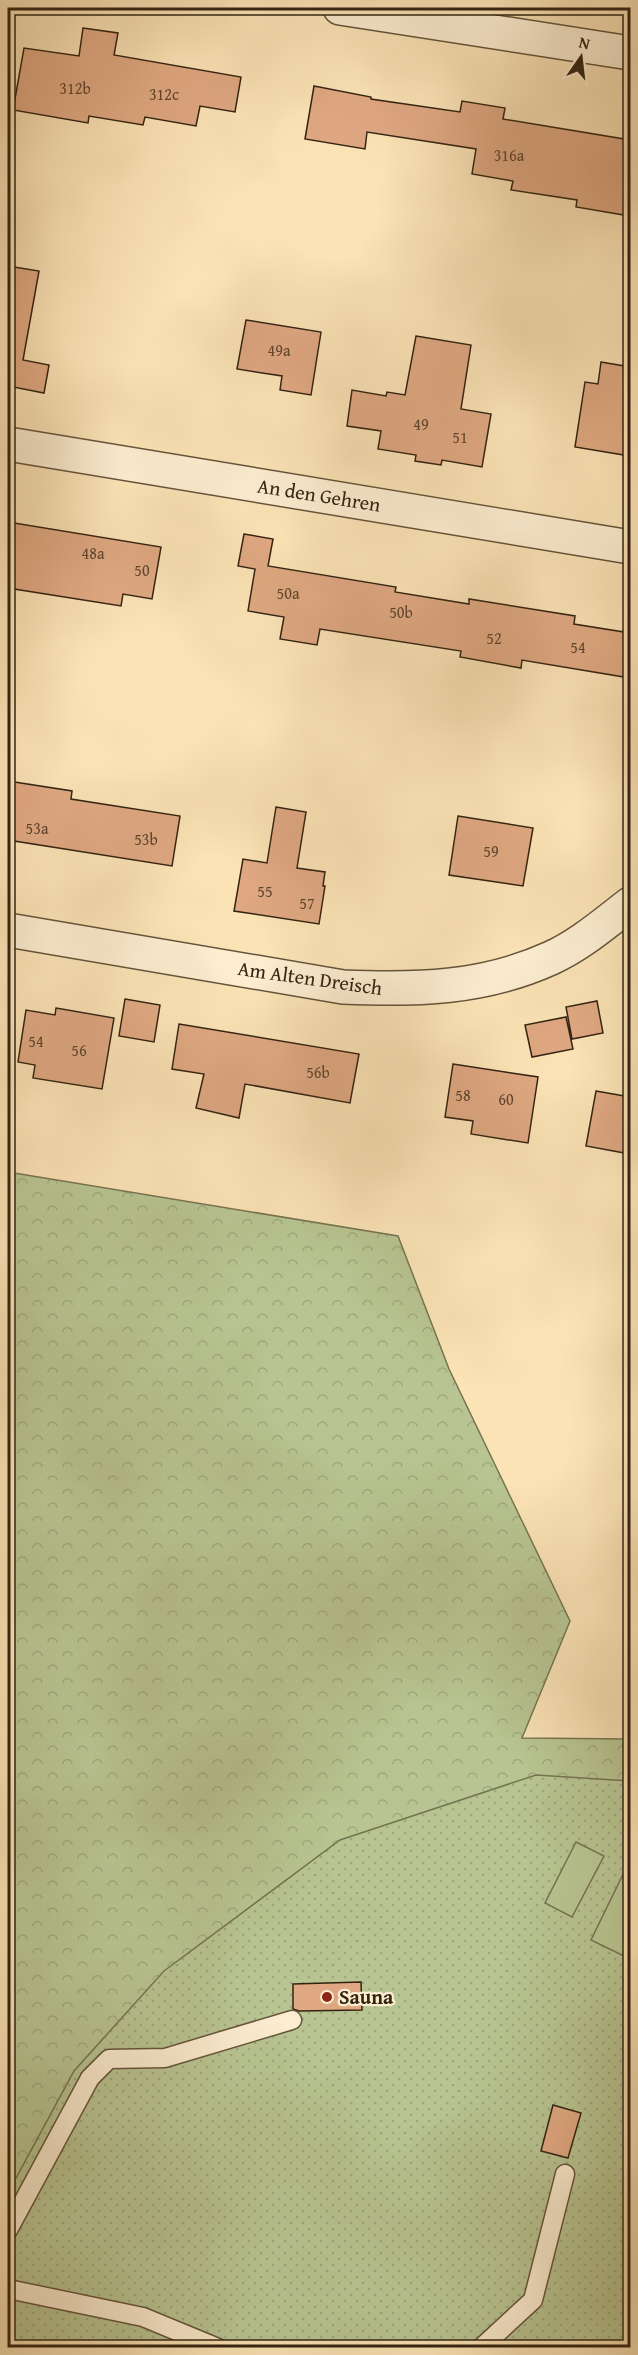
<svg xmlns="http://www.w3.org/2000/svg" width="638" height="2355" font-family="'Gentium Book Plus',serif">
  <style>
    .forest { fill: url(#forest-crowns); stroke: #767452; stroke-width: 1.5 }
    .park { fill: url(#park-dots); stroke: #767452; stroke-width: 1.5 }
    .pitch { fill: #b8c592; stroke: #767452; stroke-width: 1.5 }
    .building { fill: #dfa882; stroke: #332412; stroke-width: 1.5 }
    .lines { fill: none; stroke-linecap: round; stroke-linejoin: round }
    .lane-casing { stroke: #65543b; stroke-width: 21 }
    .street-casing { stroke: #65543b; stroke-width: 36 }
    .lane { stroke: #fcedd0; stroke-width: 18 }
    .street { stroke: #fcedd0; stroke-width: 33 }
    .poi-dot { fill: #8f2418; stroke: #fcedd0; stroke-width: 2 }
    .labels { text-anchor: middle; stroke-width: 4.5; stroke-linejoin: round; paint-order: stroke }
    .number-label { font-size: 16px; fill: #5e452e }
    .street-label { font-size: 20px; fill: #332412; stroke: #fcedd0 }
    .poi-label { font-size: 20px; font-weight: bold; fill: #332412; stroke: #fcedd0; text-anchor: start }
  </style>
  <defs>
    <pattern id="forest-crowns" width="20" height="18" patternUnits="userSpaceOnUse" patternTransform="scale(1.5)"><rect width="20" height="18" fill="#b8c592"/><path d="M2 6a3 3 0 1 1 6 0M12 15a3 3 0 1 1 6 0" fill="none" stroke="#9fa97d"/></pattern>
    <pattern id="park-dots" width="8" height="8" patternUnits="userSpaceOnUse" patternTransform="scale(1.5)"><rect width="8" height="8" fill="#b8c592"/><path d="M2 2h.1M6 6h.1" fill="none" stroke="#9fa97d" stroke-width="1.8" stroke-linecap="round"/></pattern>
  </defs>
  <rect width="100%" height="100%" fill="#fbe3b6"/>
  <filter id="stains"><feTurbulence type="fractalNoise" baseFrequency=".00333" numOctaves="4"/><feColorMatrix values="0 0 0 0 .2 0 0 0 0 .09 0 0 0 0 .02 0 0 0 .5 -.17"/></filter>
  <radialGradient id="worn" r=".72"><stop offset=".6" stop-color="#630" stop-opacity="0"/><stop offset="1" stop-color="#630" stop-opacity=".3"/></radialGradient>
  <path class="forest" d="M 8,1172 L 398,1236 L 449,1369 L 570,1621 L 522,1738 L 630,1739 L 630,2347 L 8,2347 Z"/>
  <path class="park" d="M 536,1775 L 630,1781 L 630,2347 L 8,2348 L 8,2193 L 74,2071 L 164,1971 L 340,1840 Z"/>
  <path class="pitch" d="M 576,1842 L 604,1856 L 572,1917 L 545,1903 Z
    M 630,1860 L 630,1959 L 591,1940 Z"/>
  <path class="building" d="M 83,28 L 118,33 L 114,55 L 241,77 L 235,112 L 200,106 L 196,126 L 145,117 L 143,125 L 89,116 L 88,123 L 13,110 L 24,48 L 79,56 Z
    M 314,86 L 371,97 L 371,99 L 460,112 L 462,101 L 505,108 L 503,119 L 630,140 L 630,216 L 576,207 L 577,200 L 511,190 L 513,181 L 472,174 L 476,149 L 367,132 L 365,149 L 305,139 Z
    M 8,266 L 39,271 L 23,360 L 49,365 L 44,393 L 8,386 Z
    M 246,320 L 321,332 L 311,395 L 280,390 L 282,376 L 237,369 Z
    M 416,336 L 471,345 L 461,409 L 491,414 L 482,467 L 442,460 L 441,465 L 415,461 L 416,455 L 378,449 L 381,431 L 347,426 L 352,390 L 386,396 L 387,392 L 405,395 Z
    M 601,362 L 630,367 L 630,456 L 575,447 L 585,382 L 598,384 Z
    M 8,522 L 161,547 L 152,599 L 123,594 L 121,606 L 8,588 Z
    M 244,534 L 273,539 L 268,566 L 396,587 L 395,592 L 469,604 L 469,599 L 575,616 L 574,624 L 630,633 L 630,678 L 522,660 L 521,668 L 460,657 L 461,651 L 320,629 L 317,645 L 280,639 L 284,617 L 248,611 L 255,569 L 238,566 Z
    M 8,781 L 72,791 L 71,799 L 180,816 L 172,866 L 8,840 Z
    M 276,807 L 306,812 L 297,868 L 325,872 L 323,886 L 325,886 L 319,924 L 234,911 L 243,859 L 267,863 Z
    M 458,816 L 533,828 L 523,886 L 449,875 Z
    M 125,999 L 160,1005 L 154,1042 L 119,1036 Z
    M 597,1001 L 603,1033 L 572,1039 L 566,1007 Z
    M 56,1008 L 114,1018 L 102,1089 L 33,1078 L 35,1065 L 18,1062 L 26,1010 L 55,1015 Z
    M 566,1017 L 573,1049 L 532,1057 L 525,1025 Z
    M 179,1024 L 359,1054 L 350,1103 L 245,1084 L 239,1118 L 196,1108 L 204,1074 L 172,1069 Z
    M 453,1064 L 538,1077 L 528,1143 L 471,1134 L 473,1121 L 445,1117 Z
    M 596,1091 L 630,1097 L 630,1154 L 586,1146 Z
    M 361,1982 L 362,2010 L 299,2011 L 293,2009 L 293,1984 Z
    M 553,2105 L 581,2113 L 568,2158 L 541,2151 Z"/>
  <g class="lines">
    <g class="lane-casing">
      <path id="lane" d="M 8,2230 L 90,2078 L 109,2059 L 165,2058 L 292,2020
        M 8,2289 L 143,2317 L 218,2348
        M 481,2348 L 533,2300 L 565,2174"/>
    </g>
    <g class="street-casing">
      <path id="street" d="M 340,8 L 630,53
        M 8,444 L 630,547
        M 8,930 L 343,987 C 416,990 483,989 551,958 C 580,945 605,923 630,904"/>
    </g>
    <use href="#lane" class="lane"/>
    <use href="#street" class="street"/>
  </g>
  <circle class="poi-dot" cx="327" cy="1997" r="6"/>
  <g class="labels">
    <g class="number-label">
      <text x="75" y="94">312b</text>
      <text x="164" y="100">312c</text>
      <text x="509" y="161">316a</text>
      <text x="279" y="356">49a</text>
      <text x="421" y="430">49</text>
      <text x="460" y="443">51</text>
      <text x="93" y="559">48a</text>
      <text x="142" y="576">50</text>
      <text x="288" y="599">50a</text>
      <text x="401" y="618">50b</text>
      <text x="494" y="644">52</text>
      <text x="578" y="653">54</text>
      <text x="37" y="834">53a</text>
      <text x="146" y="845">53b</text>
      <text x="491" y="857">59</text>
      <text x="265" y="897">55</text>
      <text x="307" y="909">57</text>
      <text x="36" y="1047">54</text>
      <text x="79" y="1056">56</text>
      <text x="318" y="1078">56b</text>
      <text x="463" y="1101">58</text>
      <text x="506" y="1105">60</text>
    </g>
    <g class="street-label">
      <text transform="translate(319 495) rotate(9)" y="7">An den Gehren</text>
      <text transform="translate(310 978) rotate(8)" y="7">Am Alten Dreisch</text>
    </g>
    <g class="poi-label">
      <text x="339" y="2004">Sauna</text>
    </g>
  </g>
  <rect width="638" height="2355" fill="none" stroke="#fbe3b6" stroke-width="30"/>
  <rect x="9" y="9" width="620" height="2337" fill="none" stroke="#332412" stroke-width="3"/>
  <rect x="15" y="15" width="608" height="2325" fill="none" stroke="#332412" stroke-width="1.5"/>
  <g transform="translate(581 57) rotate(14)" stroke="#fcedd0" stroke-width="4.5" paint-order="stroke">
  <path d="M0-4.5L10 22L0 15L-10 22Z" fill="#332412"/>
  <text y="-9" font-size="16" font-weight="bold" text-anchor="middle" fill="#332412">N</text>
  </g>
  <rect width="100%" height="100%" filter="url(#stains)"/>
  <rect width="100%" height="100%" fill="url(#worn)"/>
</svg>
